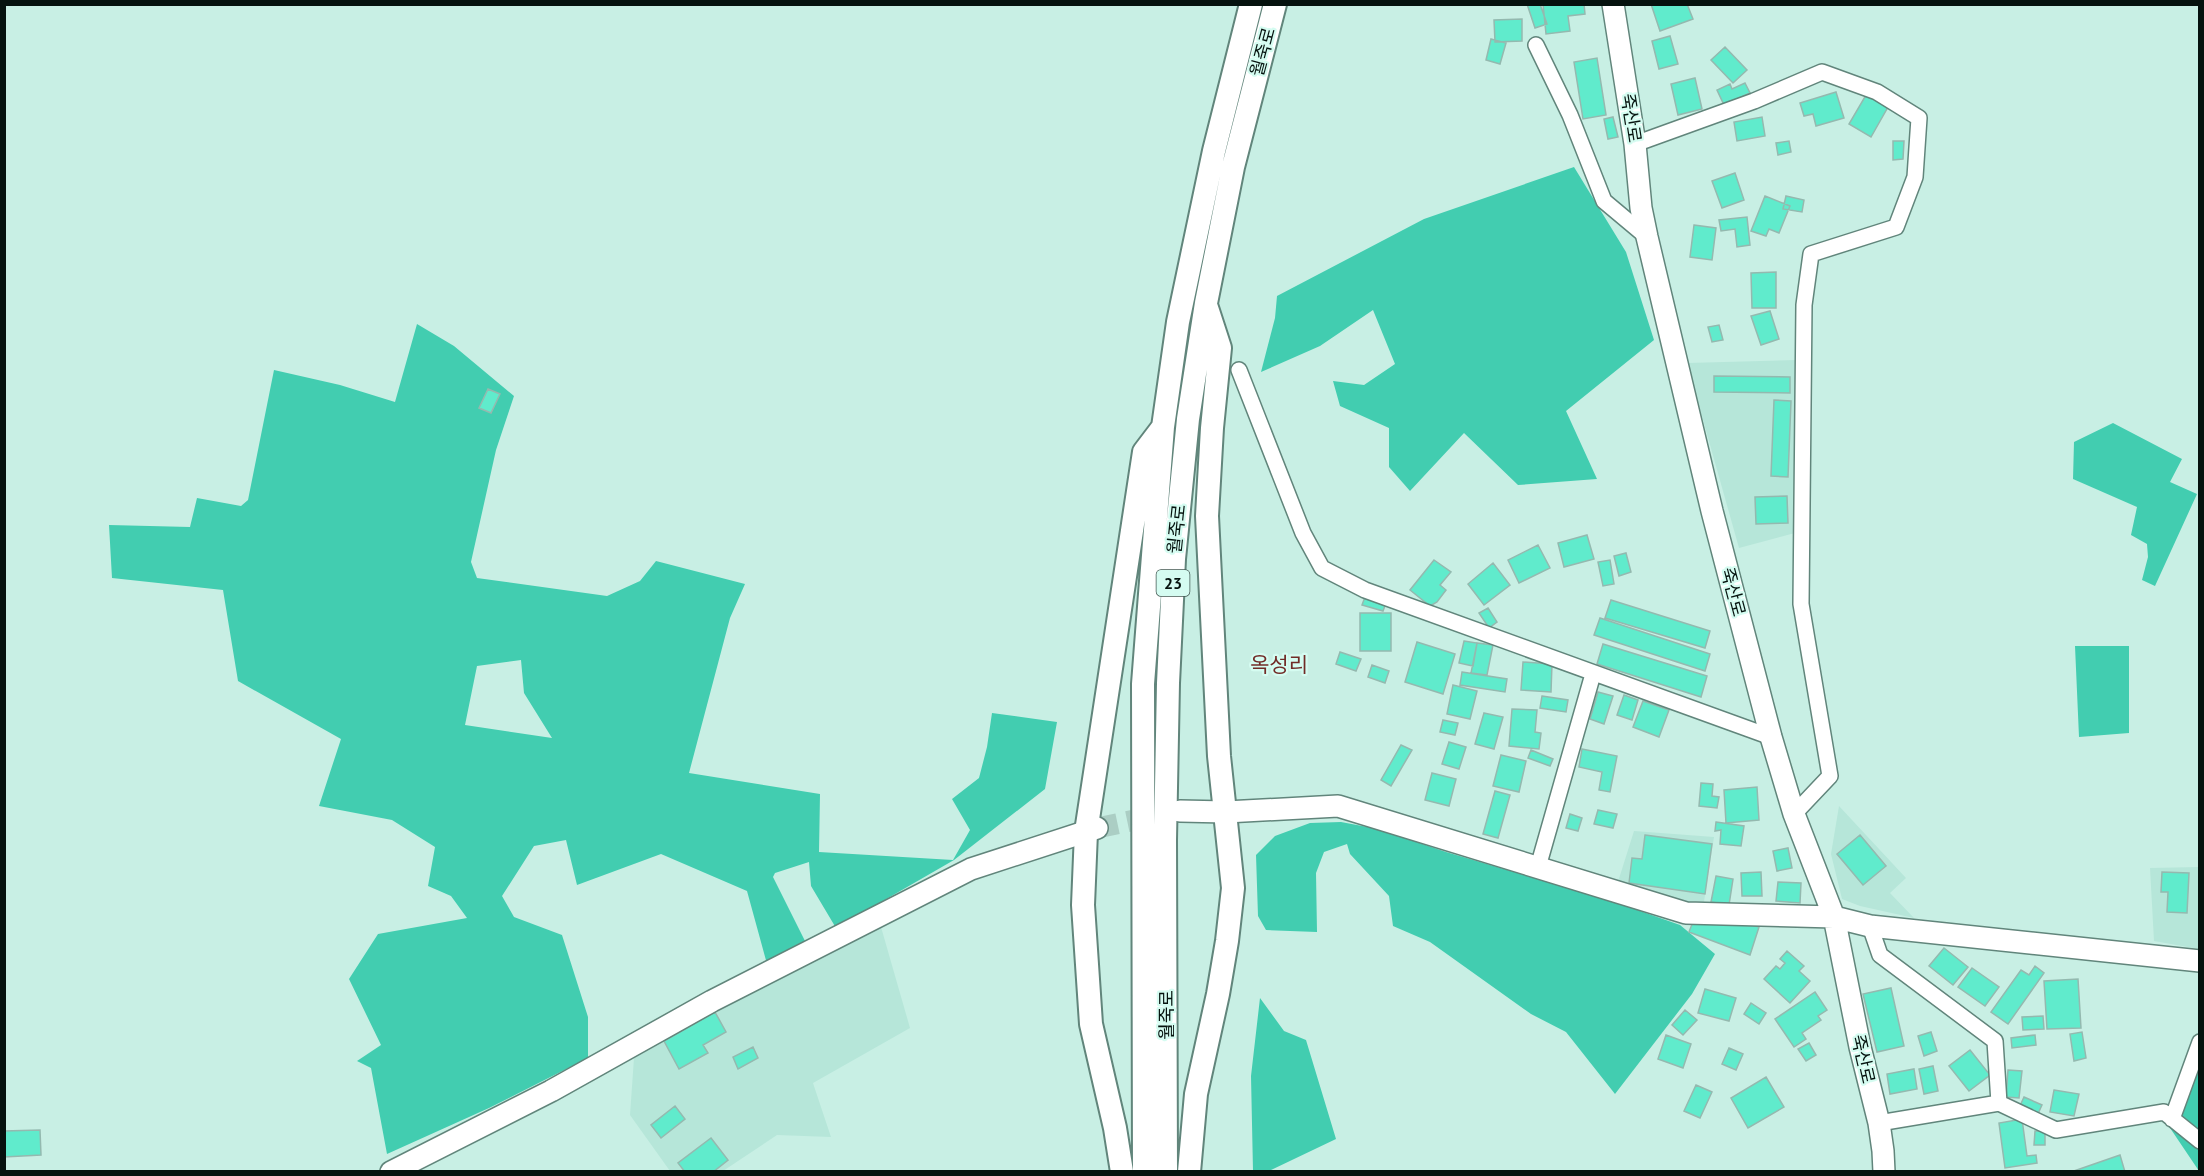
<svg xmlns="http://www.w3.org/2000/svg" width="2204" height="1176" font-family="'PT Sans','Noto Sans KR',sans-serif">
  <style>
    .built { fill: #b6e6d9 }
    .green { fill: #42cdb0; fill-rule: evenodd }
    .building { fill: #60ebcc; stroke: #94b9af; stroke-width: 1.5 }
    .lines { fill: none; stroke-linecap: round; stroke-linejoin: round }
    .secondary-tunnel { stroke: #abcec4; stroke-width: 21; stroke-dasharray: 21 10; stroke-linecap: butt }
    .street-casing { stroke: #61857b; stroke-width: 18 }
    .secondary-casing { stroke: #61857b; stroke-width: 24 }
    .primary-casing { stroke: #61857b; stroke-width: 26 }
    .street { stroke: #fff; stroke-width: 15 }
    .secondary { stroke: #fff; stroke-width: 21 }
    .primary { stroke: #fff; stroke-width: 22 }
    .labels { text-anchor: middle; stroke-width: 4.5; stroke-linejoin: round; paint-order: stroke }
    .shield { fill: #d5fcf1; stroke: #435852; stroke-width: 1.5 }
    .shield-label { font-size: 16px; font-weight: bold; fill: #05120e }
    .street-label { font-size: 18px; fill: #05120e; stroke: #d5fcf1 }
    .quarter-label { font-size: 21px; fill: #712b27; stroke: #d5fcf1 }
  </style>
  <rect width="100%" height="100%" fill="#c8efe4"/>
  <path class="built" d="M 1796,360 L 1795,533 L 1739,548 L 1687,363 Z
    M 1839,806 L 1906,878 L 1890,893 L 1914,918 L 1860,906 L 1842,899 L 1831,854 Z
    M 1634,831 L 1714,837 L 1703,908 L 1617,885 Z
    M 2199,867 L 2199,949 L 2154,941 L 2150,868 Z
    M 881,927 L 910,1028 L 813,1083 L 831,1137 L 777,1135 L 723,1171 L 670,1171 L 630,1115 L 634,1058 L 737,1000 Z"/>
  <path class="green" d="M 1574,167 L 1626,252 L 1654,340 L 1566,411 L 1597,479 L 1518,485 L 1464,433 L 1410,491 L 1389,467 L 1389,428 L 1340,406 L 1333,381 L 1364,385 L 1395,364 L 1373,310 L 1320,346 L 1261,372 L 1275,318 L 1277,296 L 1424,219 Z
    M 417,324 L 454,346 L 514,396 L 496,450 L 471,562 L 477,578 L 607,596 L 640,581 L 656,561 L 745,584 L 730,618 L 689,773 L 820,794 L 819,852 L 953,860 L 970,830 L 952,799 L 979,778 L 987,747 L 992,713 L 1057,722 L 1045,789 L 954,860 L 836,928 L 811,886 L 809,862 L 775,873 L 773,877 L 807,945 L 767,964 L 747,891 L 661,854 L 577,885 L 566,840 L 534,846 L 502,896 L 514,917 L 562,935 L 588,1017 L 588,1058 L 489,1108 L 387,1154 L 371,1068 L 357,1061 L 381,1045 L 349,979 L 378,934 L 467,918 L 451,896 L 428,886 L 435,847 L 392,820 L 319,806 L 341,739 L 238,681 L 223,590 L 112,578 L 109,525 L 190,527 L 197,498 L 241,506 L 248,500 L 274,370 L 340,385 L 395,402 ZM 521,660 L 524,693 L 552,738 L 465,725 L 477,666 Z
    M 2113,423 L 2182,459 L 2170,482 L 2197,494 L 2155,586 L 2142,580 L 2148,557 L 2147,544 L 2131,535 L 2137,507 L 2073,479 L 2074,442 Z
    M 2075,646 L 2129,646 L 2129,733 L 2079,737 Z
    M 1341,822 L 1378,829 L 1446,852 L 1606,899 L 1680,925 L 1715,954 L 1692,994 L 1615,1094 L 1566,1032 L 1531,1014 L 1430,942 L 1393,926 L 1389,896 L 1350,854 L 1347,844 L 1324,852 L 1316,873 L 1317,932 L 1266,930 L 1258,916 L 1256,855 L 1275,836 L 1310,823 Z
    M 1260,998 L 1284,1031 L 1306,1040 L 1336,1139 L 1269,1171 L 1253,1171 L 1251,1076 Z
    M 2199,1066 L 2199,1171 L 2164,1119 Z"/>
  <path class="building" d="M 1527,4 L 1540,4 L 1547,24 L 1535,28 Z
    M 1543,4 L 1584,4 L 1585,14 L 1568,16 L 1570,31 L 1546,34 Z
    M 1651,4 L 1687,4 L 1693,19 L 1660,31 Z
    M 1522,19 L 1522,41 L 1495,42 L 1494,20 Z
    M 1670,36 L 1678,64 L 1659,69 L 1652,41 Z
    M 1491,39 L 1506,43 L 1500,64 L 1486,60 Z
    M 1725,47 L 1747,70 L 1733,83 L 1711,60 Z
    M 1597,58 L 1606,115 L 1583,119 L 1574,62 Z
    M 1695,78 L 1702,109 L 1678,115 L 1671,84 Z
    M 1745,83 L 1750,93 L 1724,105 L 1717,90 L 1730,84 L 1732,89 Z
    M 1836,92 L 1844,118 L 1816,126 L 1813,114 L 1804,116 L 1800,103 Z
    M 1866,95 L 1888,107 L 1871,137 L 1849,124 Z
    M 1613,117 L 1618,137 L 1608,139 L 1604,119 Z
    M 1762,117 L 1765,136 L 1737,141 L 1734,122 Z
    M 1789,141 L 1791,152 L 1778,155 L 1776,143 Z
    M 1893,141 L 1904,141 L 1903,159 L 1893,160 Z
    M 1735,173 L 1744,200 L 1722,208 L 1712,181 Z
    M 1765,196 L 1790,206 L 1779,233 L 1769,229 L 1766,236 L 1751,231 Z
    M 1786,196 L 1804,200 L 1802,212 L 1783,209 Z
    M 1747,217 L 1750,245 L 1737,247 L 1735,229 L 1721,231 L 1719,220 Z
    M 1694,225 L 1716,228 L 1712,260 L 1690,257 Z
    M 1776,272 L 1776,308 L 1752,308 L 1751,273 Z
    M 1770,311 L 1779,339 L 1761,345 L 1751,316 Z
    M 1719,325 L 1723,340 L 1712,342 L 1708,327 Z
    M 1714,376 L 1790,377 L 1790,393 L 1714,392 Z
    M 488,389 L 500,394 L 491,413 L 479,408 Z
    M 1774,400 L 1791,401 L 1788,477 L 1771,476 Z
    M 1787,496 L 1788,523 L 1756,524 L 1755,497 Z
    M 1587,535 L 1594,559 L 1564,567 L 1558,543 Z
    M 1538,545 L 1550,568 L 1519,583 L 1508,560 Z
    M 1626,553 L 1631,572 L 1619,576 L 1614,556 Z
    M 1434,560 L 1451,572 L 1440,585 L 1446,590 L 1437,602 L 1430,606 L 1410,590 Z
    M 1610,560 L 1614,584 L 1603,586 L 1598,562 Z
    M 1493,563 L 1510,585 L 1484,605 L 1468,584 Z
    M 1365,597 L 1386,603 L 1383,611 L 1362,605 Z
    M 1611,600 L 1710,631 L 1705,648 L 1605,618 Z
    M 1488,608 L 1497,622 L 1489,628 L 1479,613 Z
    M 1360,613 L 1391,613 L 1391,651 L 1360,651 Z
    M 1600,618 L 1710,654 L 1705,671 L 1594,635 Z
    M 1464,641 L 1477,643 L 1473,666 L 1459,663 Z
    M 1417,642 L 1455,654 L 1443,694 L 1405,682 Z
    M 1477,643 L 1493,645 L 1487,675 L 1471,673 Z
    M 1603,644 L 1707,676 L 1701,697 L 1597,664 Z
    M 1340,652 L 1361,659 L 1356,671 L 1336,664 Z
    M 1523,662 L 1552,664 L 1551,692 L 1521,690 Z
    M 1372,665 L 1389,671 L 1385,683 L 1368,677 Z
    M 1462,672 L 1507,679 L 1505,692 L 1460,685 Z
    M 1453,685 L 1477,691 L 1470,719 L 1447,714 Z
    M 1598,692 L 1613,696 L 1604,724 L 1590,719 Z
    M 1624,695 L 1638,700 L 1632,720 L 1617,715 Z
    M 1542,696 L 1568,700 L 1566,712 L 1540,708 Z
    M 1643,701 L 1669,710 L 1659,737 L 1633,727 Z
    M 1512,709 L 1537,710 L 1535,732 L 1541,733 L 1539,749 L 1509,746 Z
    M 1484,713 L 1503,717 L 1494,749 L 1475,744 Z
    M 1443,720 L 1458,723 L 1455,735 L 1440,732 Z
    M 1449,742 L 1466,747 L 1459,769 L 1442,764 Z
    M 1401,745 L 1412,750 L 1391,786 L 1381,780 Z
    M 1582,749 L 1617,756 L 1610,792 L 1599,790 L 1602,772 L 1579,767 Z
    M 1531,750 L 1553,759 L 1550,766 L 1528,758 Z
    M 1501,755 L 1526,761 L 1519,792 L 1493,786 Z
    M 1432,773 L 1456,779 L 1449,806 L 1425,800 Z
    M 1701,783 L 1713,784 L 1712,796 L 1719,797 L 1717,808 L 1699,806 Z
    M 1757,787 L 1759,820 L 1726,823 L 1724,790 Z
    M 1495,791 L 1510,795 L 1498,838 L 1483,834 Z
    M 1598,810 L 1617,814 L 1613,828 L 1594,824 Z
    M 1570,814 L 1582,818 L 1578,831 L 1566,828 Z
    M 1716,822 L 1744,826 L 1741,846 L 1720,844 L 1721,830 L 1715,831 Z
    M 1645,835 L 1712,844 L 1705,894 L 1629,883 L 1632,858 L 1642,859 Z
    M 1860,835 L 1886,866 L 1863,885 L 1837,854 Z
    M 1788,848 L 1792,868 L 1777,871 L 1773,851 Z
    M 1761,872 L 1762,896 L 1742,896 L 1741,873 Z
    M 2162,872 L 2189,873 L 2187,913 L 2167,912 L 2168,892 L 2161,892 Z
    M 1716,876 L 1733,879 L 1729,905 L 1711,902 Z
    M 1778,882 L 1801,883 L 1800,903 L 1776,901 Z
    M 1694,919 L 1740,921 L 1759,927 L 1750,955 L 1689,932 Z
    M 1944,948 L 1968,967 L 1953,985 L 1929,966 Z
    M 1787,951 L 1804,966 L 1799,971 L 1810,981 L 1790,1003 L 1764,979 L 1776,966 L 1780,969 L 1785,963 L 1780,959 Z
    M 2035,966 L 2044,973 L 2008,1024 L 1991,1012 L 2021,970 L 2029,975 Z
    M 1972,968 L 1999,987 L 1985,1006 L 1958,987 Z
    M 2078,979 L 2081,1028 L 2047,1029 L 2044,981 Z
    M 1891,988 L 1904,1046 L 1877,1052 L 1863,994 Z
    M 1705,989 L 1736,998 L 1729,1021 L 1698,1013 Z
    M 1815,992 L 1827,1010 L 1818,1016 L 1821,1020 L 1802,1033 L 1806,1039 L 1794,1047 L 1775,1019 Z
    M 1751,1003 L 1766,1013 L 1759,1024 L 1744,1014 Z
    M 1685,1010 L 1697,1020 L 1683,1035 L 1672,1025 Z
    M 715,1012 L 726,1032 L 703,1045 L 708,1053 L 679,1069 L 664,1041 Z
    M 2043,1016 L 2044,1029 L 2023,1030 L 2022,1017 Z
    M 1931,1032 L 1937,1051 L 1924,1056 L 1918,1036 Z
    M 2082,1032 L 2086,1058 L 2074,1061 L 2070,1034 Z
    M 1666,1035 L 1691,1044 L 1683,1068 L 1658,1059 Z
    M 2035,1035 L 2036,1045 L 2012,1048 L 2011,1038 Z
    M 1809,1043 L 1816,1055 L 1806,1061 L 1798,1049 Z
    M 753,1047 L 758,1058 L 738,1069 L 733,1057 Z
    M 1729,1048 L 1743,1054 L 1736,1070 L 1722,1064 Z
    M 1970,1050 L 1990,1075 L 1969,1091 L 1949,1066 Z
    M 1933,1066 L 1938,1091 L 1924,1094 L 1919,1069 Z
    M 1914,1069 L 1917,1089 L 1890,1094 L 1887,1074 Z
    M 2008,1070 L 2022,1071 L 2019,1098 L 2006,1097 Z
    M 1766,1077 L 1784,1107 L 1748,1128 L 1731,1098 Z
    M 1696,1085 L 1712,1092 L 1700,1118 L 1684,1111 Z
    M 2054,1090 L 2079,1094 L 2074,1116 L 2050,1112 Z
    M 2024,1097 L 2042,1105 L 2037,1116 L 2019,1108 Z
    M 675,1106 L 685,1119 L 661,1138 L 651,1125 Z
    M 2022,1119 L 2027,1156 L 2036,1155 L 2037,1163 L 2005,1168 L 1999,1123 Z
    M 40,1130 L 41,1155 L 4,1157 L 4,1131 Z
    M 2035,1131 L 2045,1131 L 2045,1145 L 2034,1145 Z
    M 711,1138 L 728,1160 L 713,1172 L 685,1172 L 678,1163 Z
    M 2120,1155 L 2125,1172 L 2071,1172 Z"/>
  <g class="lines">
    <path class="secondary-tunnel" d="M 1097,828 L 1159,815"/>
    <g class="street-casing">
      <path id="street" d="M 1536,45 L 1570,115 L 1604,201 L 1647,237
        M 1635,144 L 1754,101 L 1822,72 L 1877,92 L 1919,118 L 1915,177 L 1896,227 L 1811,254 L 1804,305 L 1801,604 L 1830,776 L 1794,814
        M 1239,370 L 1303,533 L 1322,568 L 1365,590 L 1771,737
        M 1538,867 L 1593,674
        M 1870,926 L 1880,955 L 1995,1041 L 1999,1103 L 1879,1123
        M 1999,1103 L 2056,1130 L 2164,1112 L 2200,1141
        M 2172,1119 L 2200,1042"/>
    </g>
    <g class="secondary-casing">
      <path id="secondary" d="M 1613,4 L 1635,144 L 1641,208 L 1647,237 L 1712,511 L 1771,737 L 1794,814 L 1834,917 L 1860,1047 L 1879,1123 L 1883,1151 L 1884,1172
        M 1180,811 L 1226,812 L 1338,806 L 1686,913 L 1834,917 L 1870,926 L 2200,961
        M 391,1172 L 551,1091 L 712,1001 L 971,869 L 1097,828"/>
    </g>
    <g class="primary-casing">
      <path id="primary" d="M 1122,1172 L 1115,1128 L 1091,1024 L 1083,905 L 1086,832 L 1144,452 L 1163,427
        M 1144,1172 L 1143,684 L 1163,427 L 1178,322 L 1214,151 L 1251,4
        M 1166,1172 L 1165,840 L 1168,683 L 1174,559 L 1188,419 L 1206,303 L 1233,167 L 1275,4
        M 1189,1172 L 1196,1094 L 1218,994 L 1227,941 L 1233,888 L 1219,756 L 1207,516 L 1212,428 L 1220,348 L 1207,308"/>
    </g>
    <use href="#street" class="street"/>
    <use href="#secondary" class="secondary"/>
    <use href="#primary" class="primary"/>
  </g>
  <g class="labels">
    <rect class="shield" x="1156.5" y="570" width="33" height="26" rx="4.5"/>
    <g class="shield-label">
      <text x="1173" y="589">23</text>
    </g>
    <g class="street-label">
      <text transform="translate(1263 52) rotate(-75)" y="6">월죽로</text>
      <text transform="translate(1631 118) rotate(81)" y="6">죽산로</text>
      <text transform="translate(1177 529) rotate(-84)" y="6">월죽로</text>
      <text transform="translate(1733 592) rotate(75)" y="6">죽산로</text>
      <text transform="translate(1167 1015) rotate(-90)" y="6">월죽로</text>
      <text transform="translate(1863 1059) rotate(77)" y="6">죽산로</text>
    </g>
    <g class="quarter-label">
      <text x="1279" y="672">옥성리</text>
    </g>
  </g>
  <rect width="2204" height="1176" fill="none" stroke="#05120e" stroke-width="12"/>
</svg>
